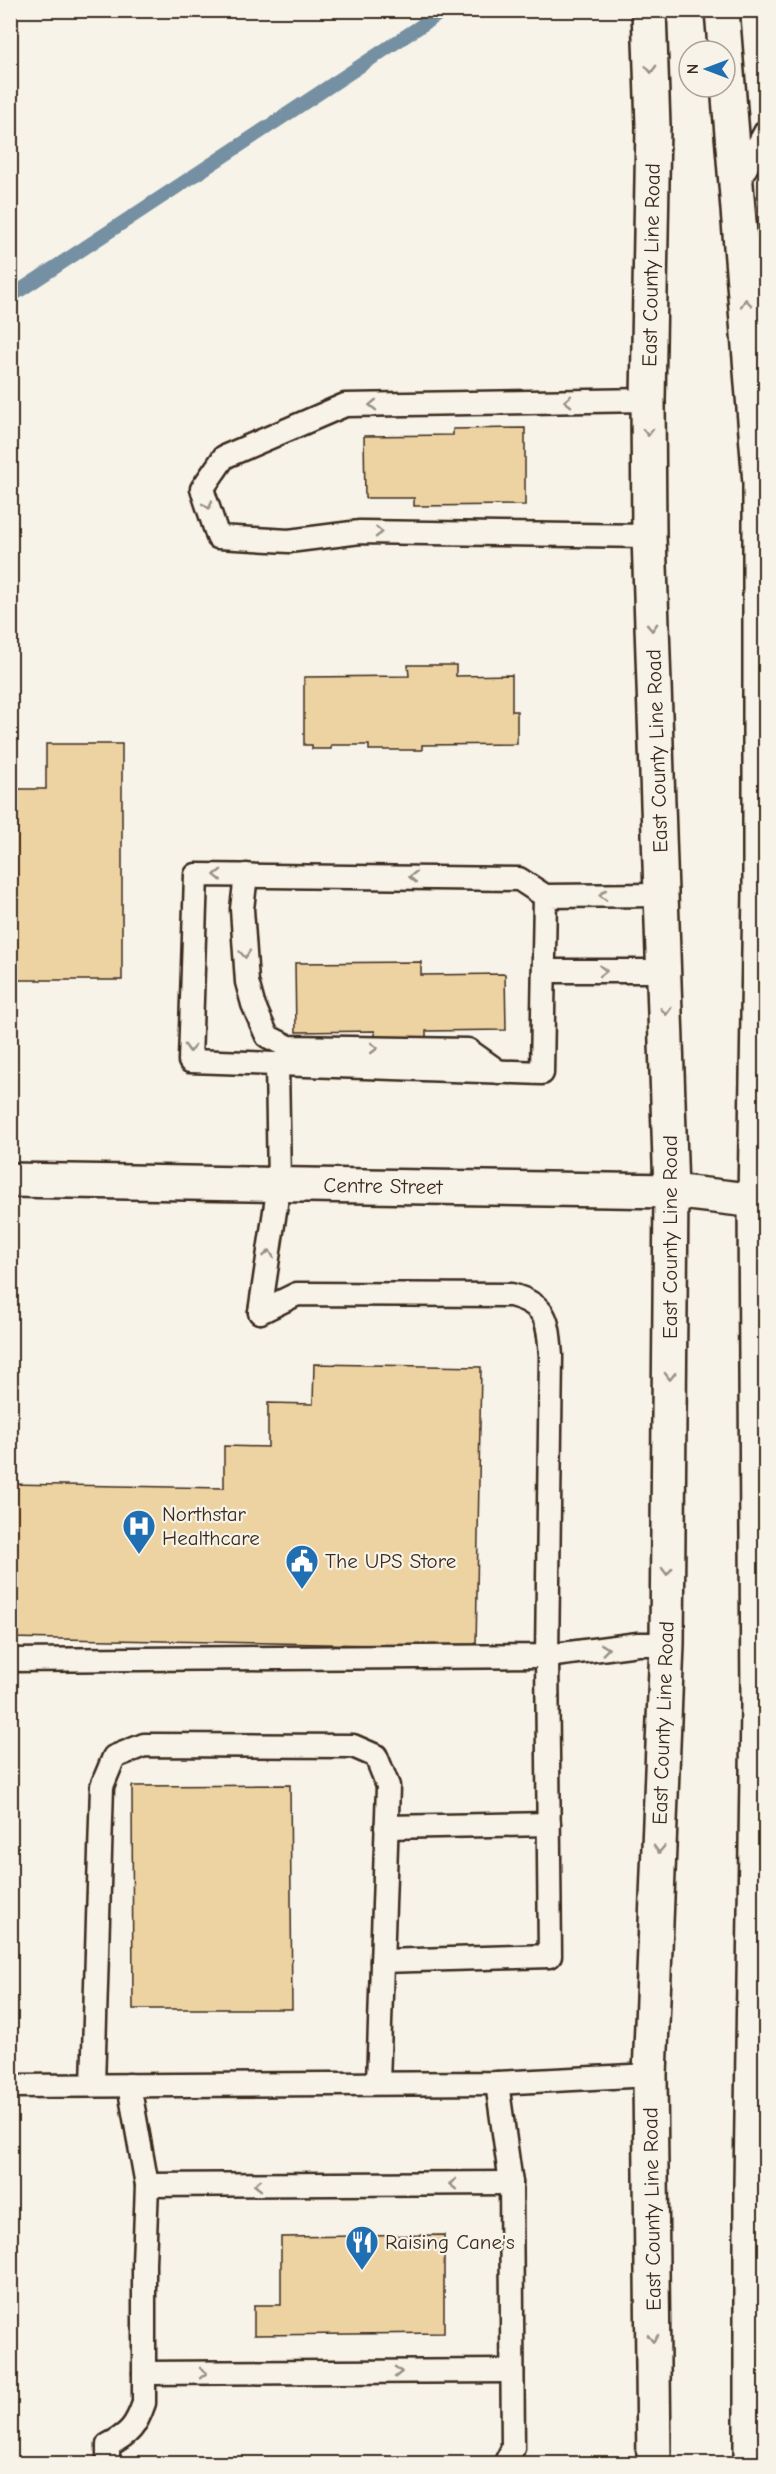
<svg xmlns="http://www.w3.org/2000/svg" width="776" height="2474" viewBox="0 0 776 2474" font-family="'Comic Neue',sans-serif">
	<rect width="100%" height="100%" fill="#f7f3e8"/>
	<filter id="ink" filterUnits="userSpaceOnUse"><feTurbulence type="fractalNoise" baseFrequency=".0167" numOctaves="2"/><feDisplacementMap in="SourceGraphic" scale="12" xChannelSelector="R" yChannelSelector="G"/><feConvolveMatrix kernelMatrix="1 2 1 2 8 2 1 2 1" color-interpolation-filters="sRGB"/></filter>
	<g filter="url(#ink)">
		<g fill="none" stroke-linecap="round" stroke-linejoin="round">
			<!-- stream -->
			<polyline stroke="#7490a2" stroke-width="14" points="10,297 445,10"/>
		</g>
		<!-- building -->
		<g fill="#eed3a2" stroke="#3b2a1e" stroke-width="1.5">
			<polygon points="525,428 525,505 414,506 414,498 365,498 364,436 453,435 453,429"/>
			<polygon points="408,665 456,665 456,676 512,675 512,711 517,711 517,744 422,745 422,750 369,750 369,745 331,745 331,749 312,749 312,745 304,745 304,677 409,676"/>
			<polygon points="46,744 122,744 122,980 10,980 10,789 46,789"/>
			<polygon points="421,962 421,975 505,974 506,1030 426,1031 426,1042 375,1042 375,1031 296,1032 295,963"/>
			<polygon points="314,1364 481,1367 476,1647 10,1638 10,1484 224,1488 224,1446 268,1447 268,1403 313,1404"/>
			<polygon points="290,1785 292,2009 133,2009 132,1786"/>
			<polygon points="444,2235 444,2333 254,2335 254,2305 281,2305 281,2237"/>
		</g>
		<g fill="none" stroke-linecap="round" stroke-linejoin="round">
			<defs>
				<g id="service">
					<polyline points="737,184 766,131"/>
					<polyline points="648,400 345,405 224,457 202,489 218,537 289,541 360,532 649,536"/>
					<polyline points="246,875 242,909 247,982 253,1004 267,1036 289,1047 468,1050 499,1072"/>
					<polyline points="545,896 542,1073 190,1061 196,875 519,879 545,896 661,895"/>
					<polyline points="544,971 664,971"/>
					<path d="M260,1312L297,1294L511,1295C549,1305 548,1323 551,1356L547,1656L550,1956L382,1961"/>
					<polyline points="260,1312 279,1184 277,1064"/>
					<polyline points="10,1660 547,1656 638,1644 667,1644"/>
					<polyline points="386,1827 549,1824"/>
					<polyline points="497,2083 511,2183 513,2448 505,2464"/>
					<polyline points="93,2085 102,1786 114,1757 144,1745 353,1746 376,1756 388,1786 378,2083"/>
					<polyline points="10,2086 497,2083 650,2075"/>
					<polyline points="147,2185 511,2183"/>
					<polyline points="144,2373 512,2371"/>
					<path d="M108,2464V2445C130,2434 136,2426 144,2403V2263L147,2185L129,2085"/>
				</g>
				<polyline id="minor" points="10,1180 671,1191 766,1202"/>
				<g id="secondary">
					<polyline points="649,10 653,126 648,400 649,536 671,1191 667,1644 650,2075 654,2464"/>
					<polyline points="722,10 760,483 760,889 755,1201 758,1706 751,2185 751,2464"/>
				</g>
			</defs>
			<!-- service casing -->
			<use href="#service" stroke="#3b2a1e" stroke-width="27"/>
			<!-- minor casing -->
			<use href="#minor" stroke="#3b2a1e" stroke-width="38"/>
			<!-- secondary casing -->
			<use href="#secondary" stroke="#3b2a1e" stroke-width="38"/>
			<!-- service -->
			<use href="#service" stroke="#f7f3e8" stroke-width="22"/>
			<!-- minor -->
			<use href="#minor" stroke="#f7f3e8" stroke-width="33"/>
			<!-- secondary -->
			<use href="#secondary" stroke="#f7f3e8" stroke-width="33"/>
		</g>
		<!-- one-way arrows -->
		<defs><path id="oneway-chevron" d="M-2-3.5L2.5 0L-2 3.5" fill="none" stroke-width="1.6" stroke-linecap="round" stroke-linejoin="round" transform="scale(1.5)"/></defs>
		<g stroke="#998e83">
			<use href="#oneway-chevron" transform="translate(651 69) rotate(88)"/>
			<use href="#oneway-chevron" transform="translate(746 303) rotate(-95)"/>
			<use href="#oneway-chevron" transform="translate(568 401) rotate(179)"/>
			<use href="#oneway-chevron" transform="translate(373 405) rotate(179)"/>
			<use href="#oneway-chevron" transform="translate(648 432) rotate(89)"/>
			<use href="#oneway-chevron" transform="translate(208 505) rotate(72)"/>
			<use href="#oneway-chevron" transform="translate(379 532) rotate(1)"/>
			<use href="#oneway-chevron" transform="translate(652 627) rotate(88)"/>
			<use href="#oneway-chevron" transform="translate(218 875) rotate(-179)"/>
			<use href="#oneway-chevron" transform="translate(413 877) rotate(-179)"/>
			<use href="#oneway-chevron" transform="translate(603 895) rotate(179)"/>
			<use href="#oneway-chevron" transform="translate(245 954) rotate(85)"/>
			<use href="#oneway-chevron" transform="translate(603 971)"/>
			<use href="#oneway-chevron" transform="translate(666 1011) rotate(88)"/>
			<use href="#oneway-chevron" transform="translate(190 1048) rotate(92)"/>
			<use href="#oneway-chevron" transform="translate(374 1048) rotate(1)"/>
			<use href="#oneway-chevron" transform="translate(269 1254) rotate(-81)"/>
			<use href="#oneway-chevron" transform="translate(670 1376) rotate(91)"/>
			<use href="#oneway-chevron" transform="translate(667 1571) rotate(91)"/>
			<use href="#oneway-chevron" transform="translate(605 1649) rotate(-7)"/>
			<use href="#oneway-chevron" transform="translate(659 1849) rotate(92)"/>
			<use href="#oneway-chevron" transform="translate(453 2184) rotate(180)"/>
			<use href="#oneway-chevron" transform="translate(258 2185) rotate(180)"/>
			<use href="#oneway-chevron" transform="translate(653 2338) rotate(89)"/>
			<use href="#oneway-chevron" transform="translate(398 2372)"/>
			<use href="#oneway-chevron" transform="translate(203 2373)"/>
		</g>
	</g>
	<!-- icons -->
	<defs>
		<symbol id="hospital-pin" viewBox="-11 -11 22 30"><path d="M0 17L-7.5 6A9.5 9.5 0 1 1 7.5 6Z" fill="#1f6fb2" stroke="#f7f3e8"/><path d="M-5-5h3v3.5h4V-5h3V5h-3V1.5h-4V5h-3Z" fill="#fff"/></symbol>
		<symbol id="civic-pin" viewBox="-11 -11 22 30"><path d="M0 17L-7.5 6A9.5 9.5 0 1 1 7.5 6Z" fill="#1f6fb2" stroke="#f7f3e8"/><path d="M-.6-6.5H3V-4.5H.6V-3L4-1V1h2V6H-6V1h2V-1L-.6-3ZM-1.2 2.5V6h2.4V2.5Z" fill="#fff"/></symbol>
		<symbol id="restaurant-pin" viewBox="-11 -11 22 30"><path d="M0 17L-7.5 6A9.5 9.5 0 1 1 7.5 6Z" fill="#1f6fb2" stroke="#f7f3e8"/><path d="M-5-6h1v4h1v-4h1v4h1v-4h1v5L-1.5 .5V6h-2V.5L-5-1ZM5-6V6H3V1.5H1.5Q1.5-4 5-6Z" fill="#fff"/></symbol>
	</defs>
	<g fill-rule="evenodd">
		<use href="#hospital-pin" x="120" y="1507" width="38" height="52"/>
		<use href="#civic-pin" x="283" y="1542" width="38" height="52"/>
		<use href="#restaurant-pin" x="343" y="2223" width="38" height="52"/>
	</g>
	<g text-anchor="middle" stroke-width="4.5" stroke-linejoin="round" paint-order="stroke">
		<!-- street labels -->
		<g font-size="21" fill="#3b2a1e" stroke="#f7f3e8">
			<text transform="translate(651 265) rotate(-89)" y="7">East County Line Road</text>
			<text transform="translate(657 751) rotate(-92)" y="7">East County Line Road</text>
			<text transform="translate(383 1186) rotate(1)" y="7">Centre Street</text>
			<text transform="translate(670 1237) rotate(-90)" y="7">East County Line Road</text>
			<text transform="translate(663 1723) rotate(-88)" y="7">East County Line Road</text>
			<text transform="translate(652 2209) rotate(-91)" y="7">East County Line Road</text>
		</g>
		<!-- poi labels -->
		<g font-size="21" fill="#3b2a1e" stroke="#f7f3e8" text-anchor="start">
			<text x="162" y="1521">Northstar<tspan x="162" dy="24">Healthcare</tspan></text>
			<text x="325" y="1568">The UPS Store</text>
			<text x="385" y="2249">Raising Cane's</text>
		</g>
	</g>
	<!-- margin -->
	<rect width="776" height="2474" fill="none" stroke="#f7f3e8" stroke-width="36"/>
	<rect x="18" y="18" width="740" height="2438" fill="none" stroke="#3b2a1e" stroke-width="2" filter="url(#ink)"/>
	<!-- north arrow -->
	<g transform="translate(707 69) rotate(270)"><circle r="28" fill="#f7f3e8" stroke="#aca397" stroke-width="1.5"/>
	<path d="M0-4.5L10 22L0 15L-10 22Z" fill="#1f6fb2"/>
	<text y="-9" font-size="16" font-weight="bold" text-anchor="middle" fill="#3b2a1e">N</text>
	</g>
</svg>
